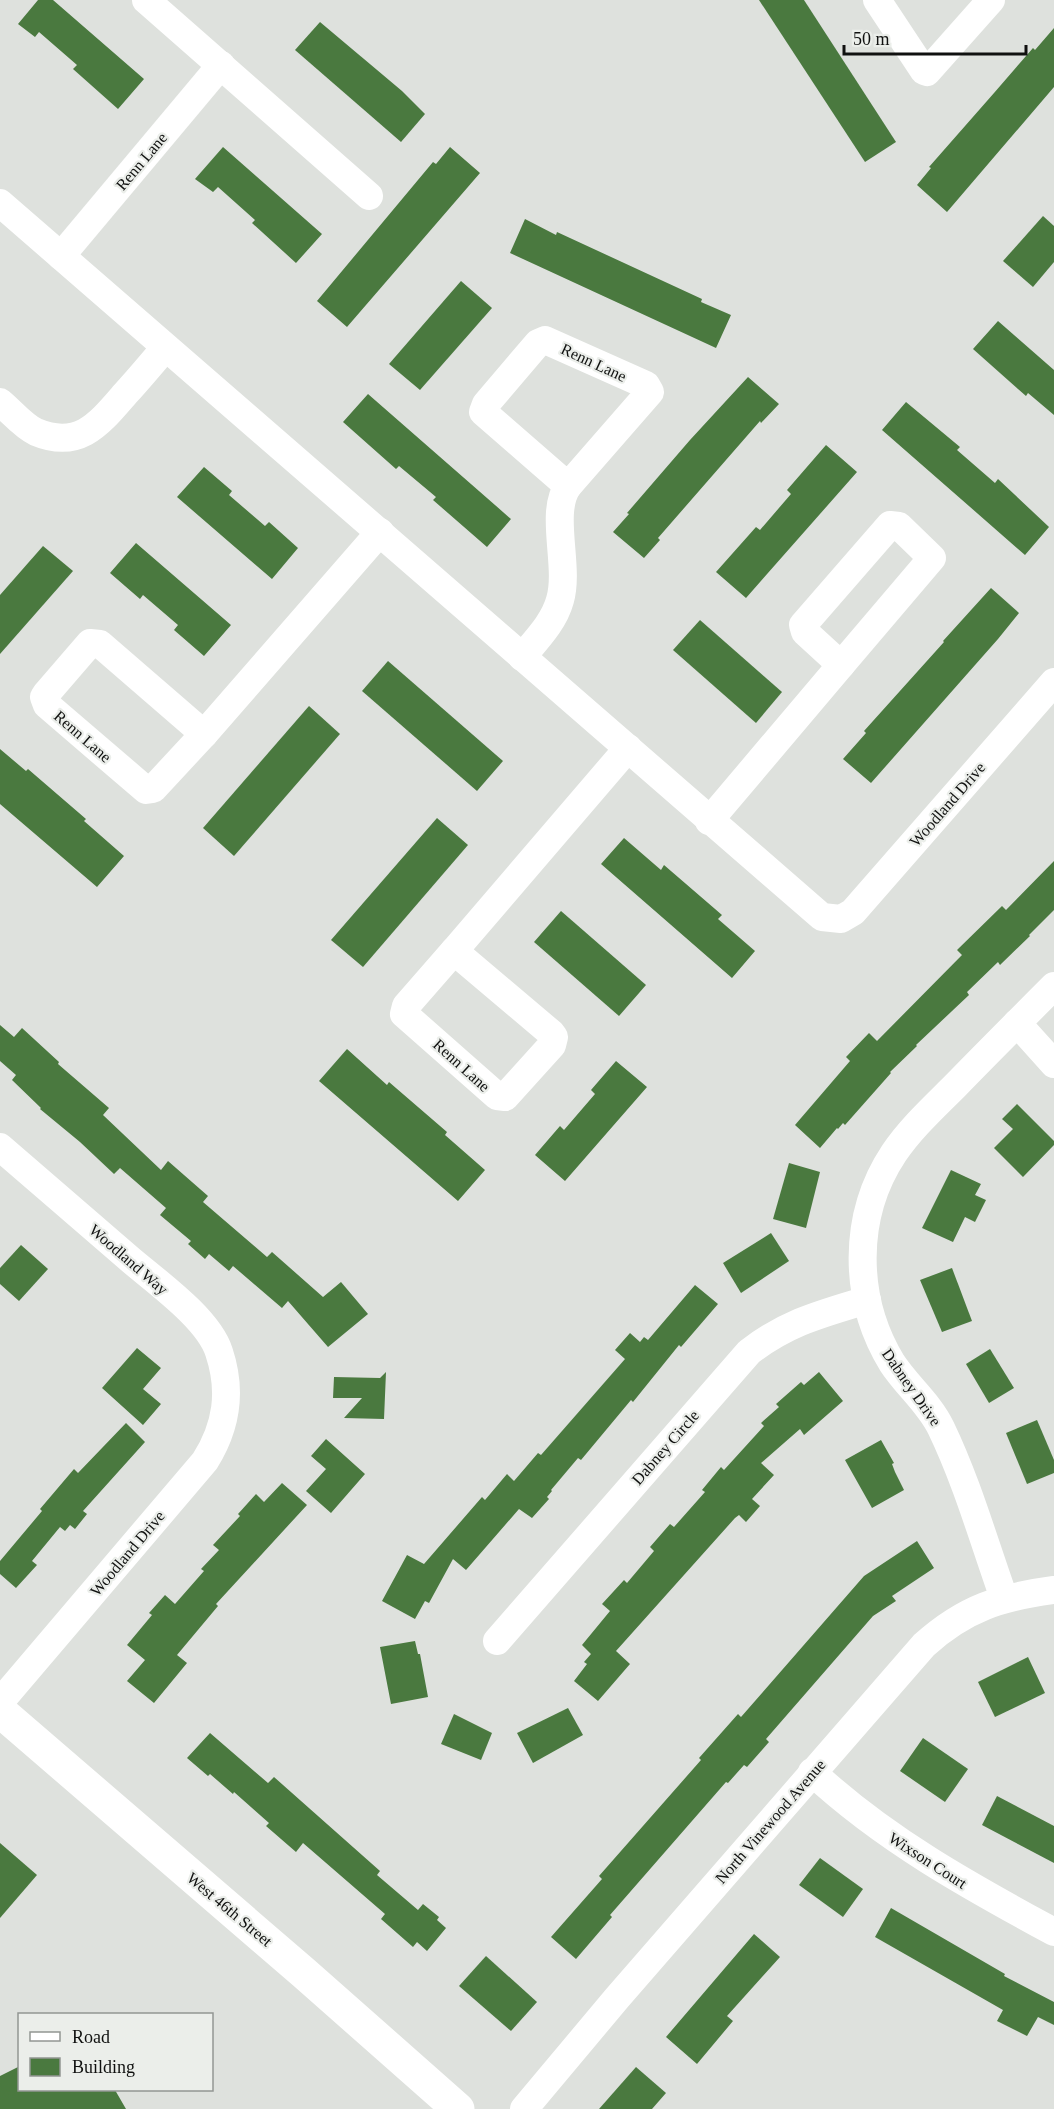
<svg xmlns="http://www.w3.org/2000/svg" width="1054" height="2109" viewBox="0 0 1054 2109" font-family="'Times New Roman',serif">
	<rect width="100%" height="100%" fill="#dee1dd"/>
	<!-- building -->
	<g fill="#4a793f">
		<polygon points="38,0 53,0 144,79 118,109 73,69 77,65 39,32 35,37 18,24"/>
		<polygon points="759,0 804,0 896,142 865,162"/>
		<polygon points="320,22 402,91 425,114 401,142 295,50"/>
		<polygon points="1054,28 1054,87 947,212 917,185 931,168 929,167 994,93 1033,48 1035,50"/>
		<polygon points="223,147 322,234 296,263 252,223 255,220 218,187 213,192 195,179"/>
		<polygon points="450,147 480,173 347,327 317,301 433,162 436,164"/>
		<polygon points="1043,216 1054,226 1054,262 1033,287 1003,261"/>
		<polygon points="525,219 556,235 557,232 702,299 701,302 731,315 716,348 510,253"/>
		<polygon points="461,281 492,308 420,390 389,364"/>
		<polygon points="998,321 1054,370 1054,415 1028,393 1026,396 973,349"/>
		<polygon points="748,377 779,404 761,423 760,421 658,538 660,540 644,558 613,532 629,514 627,513 690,440"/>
		<polygon points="368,394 511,519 487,547 433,500 436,497 399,466 396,469 343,422"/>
		<polygon points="906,402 960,447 957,450 995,483 998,479 1049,527 1025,555 882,430"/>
		<polygon points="826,445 857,472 746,598 716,572 756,527 760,530 791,494 787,490"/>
		<polygon points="204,467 232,491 229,495 265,526 269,522 298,548 272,579 177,497"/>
		<polygon points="136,543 231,625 204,656 174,630 178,625 143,595 140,599 110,573"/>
		<polygon points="43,546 73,571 0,654 0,595"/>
		<polygon points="991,588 1019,613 998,639 871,783 843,759 866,733 864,731 944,642 943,641"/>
		<polygon points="700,620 782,692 756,723 673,650"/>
		<polygon points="388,661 503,761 477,791 362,691"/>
		<polygon points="309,706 340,734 234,856 203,828"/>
		<polygon points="0,749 26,771 28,769 86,819 84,821 124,856 97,887 0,804"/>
		<polygon points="437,818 468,845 363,967 331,940"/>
		<polygon points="624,838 661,870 664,865 722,915 718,919 755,951 732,978 601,864"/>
		<polygon points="1054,861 1054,910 1029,935 1030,936 1000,965 998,962 967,992 969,995 916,1045 917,1046 890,1072 891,1073 845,1125 843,1123 838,1129 837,1128 820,1148 795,1125 850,1061 846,1057 869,1033 877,1041 962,955 957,950 1002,906 1006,910"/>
		<polygon points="561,911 646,985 619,1016 534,942"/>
		<polygon points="0,1025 14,1037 22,1028 59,1062 58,1064 109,1108 103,1115 161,1170 168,1161 208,1196 203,1202 267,1257 272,1252 323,1297 341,1282 368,1314 328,1347 288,1301 282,1308 233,1266 229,1271 209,1254 205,1259 188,1244 191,1241 160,1215 166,1208 120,1168 114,1174 80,1142 40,1109 41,1108 12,1080 16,1075 0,1061"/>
		<polygon points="347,1049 387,1085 389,1082 447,1132 445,1135 485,1170 458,1201 319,1081"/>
		<polygon points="616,1061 647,1087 565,1181 535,1155 560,1126 564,1130 595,1094 591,1090"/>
		<polygon points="1017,1104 1054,1141 1054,1145 1023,1177 994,1148 1013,1129 1002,1119"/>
		<polygon points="789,1163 820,1172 806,1228 773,1219"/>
		<polygon points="951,1170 981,1184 975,1195 986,1200 975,1222 965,1217 953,1242 922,1228"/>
		<polygon points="771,1233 789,1261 741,1293 723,1263"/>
		<polygon points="21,1245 48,1269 19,1301 0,1284 0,1268"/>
		<polygon points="952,1268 972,1321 942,1332 920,1280"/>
		<polygon points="695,1285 718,1304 681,1347 679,1345 633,1402 631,1400 581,1460 578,1458 551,1490 552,1491 547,1497 549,1499 532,1518 519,1509 466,1570 453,1559 429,1603 425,1601 415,1619 382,1601 407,1555 424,1564 482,1497 485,1500 507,1474 514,1481 538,1453 541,1455 625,1359 615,1350 630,1333 640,1342 644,1337 648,1340"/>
		<polygon points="137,1348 161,1368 143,1389 161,1404 143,1425 102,1388"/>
		<polygon points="990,1349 1014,1388 989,1403 966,1364"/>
		<polygon points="386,1372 384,1419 344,1418 362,1398 333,1398 334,1377 380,1378"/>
		<polygon points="819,1372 843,1401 804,1435 800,1429 761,1463 774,1475 752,1499 760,1506 746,1522 739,1515 735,1518 616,1651 630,1664 598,1701 574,1681 587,1664 584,1662 591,1654 582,1645 610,1611 602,1604 624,1580 627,1583 654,1551 650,1547 670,1524 674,1527 705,1492 702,1490 721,1467 724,1470 764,1426 761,1423 779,1407 776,1404 801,1382 804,1385"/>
		<polygon points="1037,1420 1054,1460 1054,1473 1027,1484 1006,1433"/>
		<polygon points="126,1423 145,1442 83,1511 87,1514 75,1529 70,1525 65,1531 60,1527 32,1561 37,1565 16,1588 0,1574 0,1561 42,1511 40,1509 74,1469 78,1473"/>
		<polygon points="326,1439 365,1474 331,1513 306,1491 326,1469 311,1456"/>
		<polygon points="881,1440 894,1463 892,1464 895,1472 904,1490 872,1508 845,1460"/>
		<polygon points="282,1483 307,1505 216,1604 218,1606 177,1655 187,1663 154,1703 127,1681 145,1660 127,1645 152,1615 149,1613 165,1595 175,1604 204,1571 201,1569 219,1550 213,1545 240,1516 238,1514 256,1494 264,1502"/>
		<polygon points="917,1541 934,1568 892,1596 896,1601 873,1616 766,1739 769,1742 747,1767 744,1765 728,1783 726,1782 610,1915 612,1917 576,1959 551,1937 602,1879 599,1876 701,1760 699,1758 738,1714 741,1717 864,1576"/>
		<polygon points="415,1641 418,1654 420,1654 428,1697 391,1704 380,1647"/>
		<polygon points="1028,1657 1045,1693 995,1717 978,1682"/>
		<polygon points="568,1708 583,1735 533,1763 517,1733"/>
		<polygon points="454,1714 492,1733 481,1760 441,1744"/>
		<polygon points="210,1733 268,1783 274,1777 380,1871 377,1875 418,1910 423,1904 439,1917 437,1920 446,1928 427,1951 417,1942 413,1947 381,1919 385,1914 303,1843 296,1852 266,1826 269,1823 234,1792 233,1794 210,1774 208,1776 187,1758"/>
		<polygon points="923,1738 968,1769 945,1802 900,1771"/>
		<polygon points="997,1796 1054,1826 1054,1863 982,1825"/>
		<polygon points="0,1843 37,1875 0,1918"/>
		<polygon points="820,1858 863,1889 843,1917 799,1885"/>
		<polygon points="891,1908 1005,1974 1004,1976 1054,2002 1054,2025 1038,2017 1027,2036 997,2021 1003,2010 875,1937"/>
		<polygon points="754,1934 780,1957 727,2016 733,2021 697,2064 666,2037"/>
		<polygon points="486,1956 537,2002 511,2031 459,1986"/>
		<polygon points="20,2066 20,2090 115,2090 126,2109 0,2109 0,2076"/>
		<polygon points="636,2067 666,2093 652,2109 599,2109"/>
	</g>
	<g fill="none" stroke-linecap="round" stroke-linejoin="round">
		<!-- minor -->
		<g stroke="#fff" stroke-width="28">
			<polyline points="146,0 369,196"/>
			<polyline points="877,0 924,71 927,72 991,0"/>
			<polyline points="0,203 822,917 841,919 853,912 1054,682"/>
			<polyline points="61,256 221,65"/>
			<polygon points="545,340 646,385 650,392 568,486 483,412 486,404 538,343"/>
			<path d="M0,402C11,411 23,426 36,432C79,450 99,424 125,394C139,379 152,363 165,348"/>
			<polygon points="890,525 899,526 932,558 841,665 805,632 803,625"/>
			<polygon points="90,643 100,644 204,734 153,789 146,790 47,705 44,697 46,694"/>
			<path d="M522,657C537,639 554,622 560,600C570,566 549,513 568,486"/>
			<polyline points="204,734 380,532"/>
			<polyline points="709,821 841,665"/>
			<polygon points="454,951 551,1033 554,1037 552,1045 505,1097 497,1096 404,1014 406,1006"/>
			<polyline points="454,951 628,748"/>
			<polyline points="1017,1023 1054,1064"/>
			<path d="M0,1147C42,1183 83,1219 125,1255C152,1279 208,1317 219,1352C232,1391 227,1426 205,1461L0,1702"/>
			<path d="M1004,1598C984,1542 967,1482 941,1428C929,1403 907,1386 892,1363C853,1299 852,1216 894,1153C911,1128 934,1107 955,1086C988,1052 1021,1019 1054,986"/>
			<path d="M497,1641L749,1352C788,1322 821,1314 867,1300"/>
			<path d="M812,1772C884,1839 969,1886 1054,1932"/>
			<path d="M524,2109L617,1998L924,1645C965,1608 1001,1597 1054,1590"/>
		</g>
		<!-- tertiary -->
		<polyline stroke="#fff" stroke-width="33" points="0,1711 304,1973 458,2109"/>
	</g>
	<g text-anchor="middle" stroke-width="4.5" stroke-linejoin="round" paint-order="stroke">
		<!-- street labels -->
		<g font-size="16" fill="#101110" stroke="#ebeeea">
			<text transform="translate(141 161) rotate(-50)" y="6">Renn Lane</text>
			<text transform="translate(594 362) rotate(25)" y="6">Renn Lane</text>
			<text transform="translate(83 736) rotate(41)" y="6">Renn Lane</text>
			<text transform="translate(947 804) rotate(-49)" y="6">Woodland Drive</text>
			<text transform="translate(462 1065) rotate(42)" y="6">Renn Lane</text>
			<text transform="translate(129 1259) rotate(41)" y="6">Woodland Way</text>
			<text transform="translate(912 1387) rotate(55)" y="6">Dabney Drive</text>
			<text transform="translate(665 1447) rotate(-49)" y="6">Dabney Circle</text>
			<text transform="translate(127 1553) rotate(-50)" y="6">Woodland Drive</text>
			<text transform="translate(770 1821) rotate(-49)" y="6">North Vinewood Avenue</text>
			<text transform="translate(928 1860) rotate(33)" y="6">Wixson Court</text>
			<text transform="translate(230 1909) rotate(40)" y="6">West 46th Street</text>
		</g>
	</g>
	<!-- legend -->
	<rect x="18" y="2013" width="195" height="78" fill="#ebeeea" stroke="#939693" stroke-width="1.5"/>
	<rect x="30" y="2032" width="30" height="9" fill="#ffffff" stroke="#939693" stroke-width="1.5"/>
	<text x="72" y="2043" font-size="18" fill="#101110">Road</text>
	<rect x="30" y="2058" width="30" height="18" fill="#4a793f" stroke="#939693" stroke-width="1.5"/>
	<text x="72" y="2073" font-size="18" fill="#101110">Building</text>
	<!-- scale -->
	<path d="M844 45v9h182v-9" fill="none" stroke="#101110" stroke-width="3"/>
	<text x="853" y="45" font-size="18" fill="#101110" stroke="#ebeeea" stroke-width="4.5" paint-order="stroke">50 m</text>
</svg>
